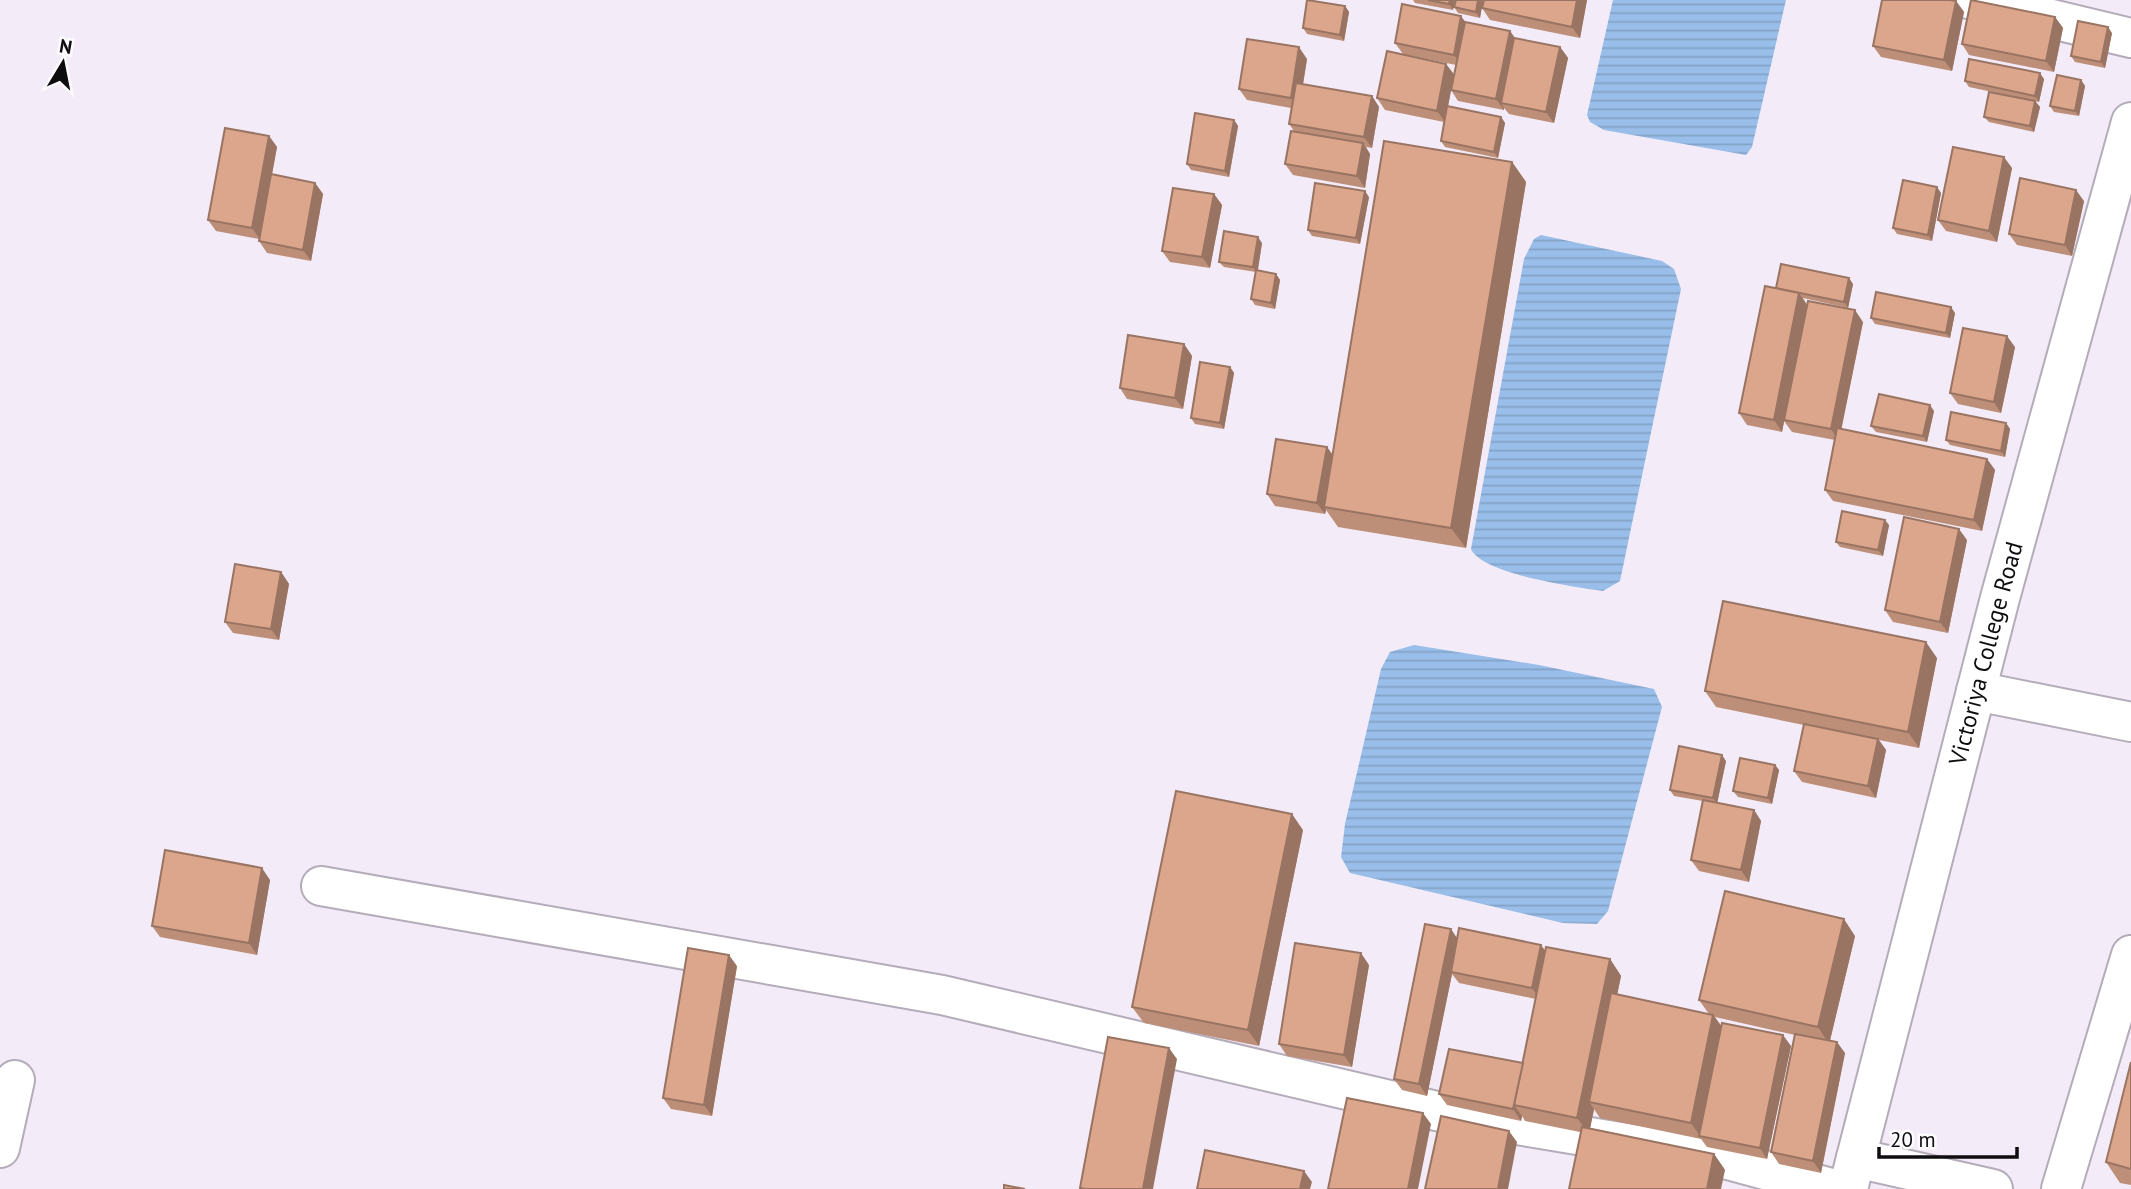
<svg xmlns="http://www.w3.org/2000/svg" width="2131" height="1189" viewBox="0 0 2131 1189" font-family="'PT Sans',sans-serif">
	<defs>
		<pattern id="water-rules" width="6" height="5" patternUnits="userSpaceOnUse" patternTransform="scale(1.75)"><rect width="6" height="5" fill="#99bee9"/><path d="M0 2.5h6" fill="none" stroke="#83a2c7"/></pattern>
	</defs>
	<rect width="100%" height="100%" fill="#f3ebf8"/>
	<!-- water -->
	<g fill="url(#water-rules)">
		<polygon points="1613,0 1786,0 1752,147 1746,155 1604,130 1590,122 1587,115"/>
		<path d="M1541,235L1662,261L1674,269L1681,289L1620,581L1603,591C1575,587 1482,574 1471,549L1524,259L1534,239Z"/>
		<polygon points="1414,645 1539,665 1654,689 1662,707 1608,911 1597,924 1563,923 1350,873 1341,857 1345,824 1381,669 1390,652"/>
	</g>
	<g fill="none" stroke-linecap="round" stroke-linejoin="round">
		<defs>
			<g id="minor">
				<polyline points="1972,0 2131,38"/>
				<polyline points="1976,691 2131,722"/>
				<polyline points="321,886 942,995 1445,1113 1728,1160 1835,1189"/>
				<polyline points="0,1148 15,1080"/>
				<polyline points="1856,1158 1993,1189"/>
				<path id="s1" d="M1848,1189L2000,598L2131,122"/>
				<polyline points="2061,1189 2131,955"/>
			</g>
		</defs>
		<!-- minor casing -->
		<use href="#minor" stroke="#b4acb8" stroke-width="42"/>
		<!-- minor -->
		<use href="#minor" stroke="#fff" stroke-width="38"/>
	</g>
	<!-- wall -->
	<g fill="#bd8f78">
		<polygon points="1413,0 1455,0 1453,10 1415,3"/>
		<polygon points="1483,0 1480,18 1458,13 1454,7"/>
		<polygon points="1484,0 1587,0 1580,38 1490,20 1482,8"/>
		<polygon points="1956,1 1964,12 1952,71 1881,57 1873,46"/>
		<polygon points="1345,6 1349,12 1344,41 1307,34 1303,28"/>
		<polygon points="2055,17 2063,28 2054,72 1969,55 1962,44"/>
		<polygon points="1466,22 1510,31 1515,38 1560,47 1568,58 1554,123 1509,114 1504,108 1504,110 1458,101 1451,90 1448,106 1501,117 1505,123 1498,158 1445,147 1441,141 1444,122 1385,110 1377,98 1446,64 1454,74 1456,65 1403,54 1395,43"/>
		<polygon points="2112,33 2105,68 2075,62 2071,56"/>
		<polygon points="1307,59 1303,84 1372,96 1379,107 1372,148 1366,147 1370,154 1365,188 1293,175 1285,164 1294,131 1289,124 1291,108 1247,100 1239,89"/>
		<polygon points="2044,79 2039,102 1969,87 1965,81"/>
		<polygon points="2081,80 2085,86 2079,116 2054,112 2050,106"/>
		<polygon points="2035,101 2040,107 2034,132 1989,122 1984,117"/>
		<polygon points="1234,120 1238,126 1229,177 1191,170 1187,164"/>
		<polygon points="269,136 277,147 272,174 315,183 323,194 311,261 267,253 259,241 259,239 216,231 208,220"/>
		<polygon points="1512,162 1526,182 1466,548 1338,527 1326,510 1325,514 1275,506 1267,494 1327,447 1332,455"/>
		<polygon points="2012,168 1997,242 1946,231 1938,220"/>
		<polygon points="1941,193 1932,241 1897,234 1893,228"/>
		<polygon points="1214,194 1222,205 1210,268 1170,262 1162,251"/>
		<polygon points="1369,197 1360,244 1312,236 1308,230"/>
		<polygon points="2084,201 2072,256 2017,245 2009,234"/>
		<polygon points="1262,243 1258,271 1276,274 1280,280 1275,309 1255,305 1251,299 1256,272 1224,267 1219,262"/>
		<polygon points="1853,284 1848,308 1803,298 1807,305 1863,322 1841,429 1987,459 1995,470 1982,531 1833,501 1825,490 1835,440 1792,432 1784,421 1782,432 1747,425 1739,413 1776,288"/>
		<polygon points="1955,313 1950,338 1875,324 1871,318"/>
		<polygon points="1184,344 1192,356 1183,409 1127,399 1120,388"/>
		<polygon points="2015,347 2001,413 1958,404 1950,393"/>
		<polygon points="1230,367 1234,373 1224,429 1195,424 1191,418"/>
		<polygon points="1934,411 1927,442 1876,432 1871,426"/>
		<polygon points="2006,423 2010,429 2005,457 1950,445 1946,440"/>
		<polygon points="1889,525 1883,556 1840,547 1836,542"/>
		<polygon points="1967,540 1948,633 1893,622 1885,610"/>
		<polygon points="281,572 289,584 279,640 233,633 225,622"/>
		<polygon points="1937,658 1919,748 1879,740 1886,750 1876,798 1802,782 1794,771 1804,725 1716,707 1705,691"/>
		<polygon points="1726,761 1717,803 1754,810 1761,821 1749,882 1699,871 1691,860 1703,801 1674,796 1670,790"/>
		<polygon points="1775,765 1779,770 1772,804 1738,797 1733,791"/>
		<polygon points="1303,830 1259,1046 1144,1023 1132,1007"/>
		<polygon points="270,880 257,955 160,937 152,926"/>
		<polygon points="1855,936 1830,1041 1845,1053 1821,1173 1779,1164 1771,1152 1795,1035 1715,1017 1722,1027 1791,1046 1767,1159 1707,1147 1701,1139 1600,1118 1594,1109 1590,1128 1714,1154 1725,1170 1580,1132 1525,1121 1522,1116 1521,1121 1447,1105 1439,1094 1523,1063 1536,999 1459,983 1452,974 1427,1096 1402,1090 1394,1079 1457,938 1610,959 1621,976 1617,995 1709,1014 1699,1000"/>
		<polygon points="1369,965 1352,1067 1287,1056 1279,1044"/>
		<polygon points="737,966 712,1116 671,1109 663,1098"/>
		<polygon points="2131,1062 2131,1185 2120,1183 2106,1162"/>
	</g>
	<!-- shaded-wall -->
	<g fill="#9a7462">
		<polygon points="1450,0 1455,0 1453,10 1449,4"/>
		<polygon points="1478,0 1483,0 1480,18 1476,12"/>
		<polygon points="1577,0 1587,0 1580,38 1572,27"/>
		<polygon points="1956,1 1964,12 1952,71 1944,60"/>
		<polygon points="1345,6 1349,12 1344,41 1340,35"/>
		<polygon points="1461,16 1469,27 1462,66 1454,55"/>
		<polygon points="2055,17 2063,28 2054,72 2046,61"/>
		<polygon points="2108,27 2112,33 2105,68 2101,62"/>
		<polygon points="1510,31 1518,43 1501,103 1504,108 1504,110 1496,99"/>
		<polygon points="1299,47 1307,59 1299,109 1291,98"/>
		<polygon points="1560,47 1568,58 1554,123 1546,112"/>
		<polygon points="1446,64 1454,75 1445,122 1437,111"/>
		<polygon points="2040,73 2044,79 2039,102 2035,96"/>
		<polygon points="2081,80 2085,86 2079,116 2075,111"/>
		<polygon points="1372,96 1379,107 1372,148 1364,137"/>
		<polygon points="2035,101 2040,107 2034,132 2030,126"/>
		<polygon points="1501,117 1505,123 1498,158 1494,152"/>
		<polygon points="1234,120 1238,126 1229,177 1225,171"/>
		<polygon points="269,136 277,147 260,239 252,228"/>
		<polygon points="1363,143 1370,154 1365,188 1357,176"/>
		<polygon points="2004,157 2012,168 1997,242 1989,231"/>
		<polygon points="1512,162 1526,182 1466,548 1451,528"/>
		<polygon points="315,183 323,194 311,261 303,250"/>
		<polygon points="1937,187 1941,193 1932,241 1928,235"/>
		<polygon points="2076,190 2084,201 2072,256 2065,245"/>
		<polygon points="1365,191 1369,197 1360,244 1356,238"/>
		<polygon points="1214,194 1222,205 1210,268 1202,257"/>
		<polygon points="1258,237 1262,243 1257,273 1253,267"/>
		<polygon points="1276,274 1280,280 1275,309 1271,303"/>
		<polygon points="1849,278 1853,284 1848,308 1844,302"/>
		<polygon points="1799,293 1807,305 1782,432 1774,420"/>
		<polygon points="1951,307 1955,313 1950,338 1946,333"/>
		<polygon points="1855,310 1863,322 1839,441 1831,429"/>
		<polygon points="2007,336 2015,347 2001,413 1994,402"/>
		<polygon points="1184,344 1192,356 1183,409 1175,398"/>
		<polygon points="1230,367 1234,373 1224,429 1220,423"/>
		<polygon points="1930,405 1934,411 1927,442 1923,436"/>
		<polygon points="2006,423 2010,429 2005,457 2001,451"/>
		<polygon points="1327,447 1335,458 1324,507 1326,510 1325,514 1317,503"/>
		<polygon points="1987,459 1995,470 1982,531 1974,520"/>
		<polygon points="1885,520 1889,525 1883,556 1878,550"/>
		<polygon points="1959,529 1967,540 1948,633 1940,622"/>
		<polygon points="281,572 289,584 279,640 271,629"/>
		<polygon points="1926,642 1937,658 1919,748 1908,732"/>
		<polygon points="1878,739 1886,750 1876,798 1868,786"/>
		<polygon points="1722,755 1726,761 1717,804 1713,798"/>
		<polygon points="1775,765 1779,770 1772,804 1768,798"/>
		<polygon points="1754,810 1761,821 1749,882 1741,870"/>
		<polygon points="1292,814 1303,830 1259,1046 1248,1030"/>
		<polygon points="262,868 270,880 257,955 249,943"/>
		<polygon points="1844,919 1855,936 1829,1044 1818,1027"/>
		<polygon points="1451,929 1459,941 1451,972 1452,974 1427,1096 1419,1084"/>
		<polygon points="1541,945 1549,956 1540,1000 1532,988"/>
		<polygon points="1361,953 1369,965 1352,1067 1344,1055"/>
		<polygon points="729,955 737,966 712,1116 704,1105"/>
		<polygon points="1610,959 1621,976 1595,1103 1589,1102 1594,1109 1589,1134 1577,1118"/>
		<polygon points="1713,1015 1725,1031 1700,1136 1691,1123"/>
		<polygon points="1783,1035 1791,1046 1767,1159 1760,1148"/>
		<polygon points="1837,1042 1845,1053 1821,1173 1813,1161"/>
		<polygon points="1169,1048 1177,1059 1153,1189 1143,1189"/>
		<polygon points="1514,1105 1522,1116 1521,1121 1513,1109"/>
		<polygon points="1423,1113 1431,1124 1418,1189 1408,1189"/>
		<polygon points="1509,1131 1517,1142 1508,1189 1498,1189"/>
		<polygon points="1714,1154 1725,1170 1721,1189 1707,1189"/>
		<polygon points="1304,1171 1312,1182 1310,1189 1300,1189"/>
	</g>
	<!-- building -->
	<g fill="#dca68c" stroke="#9a7462" stroke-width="2">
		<polygon points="1307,0 1345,6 1340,35 1303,28"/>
		<polygon points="1428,0 1450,0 1449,4"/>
		<polygon points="1456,0 1478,0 1476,12 1454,7"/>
		<polygon points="1484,0 1577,0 1572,27 1482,8"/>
		<polygon points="1882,0 1950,0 1956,1 1944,60 1873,46"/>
		<polygon points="1971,0 2055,17 2046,61 1962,44"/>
		<polygon points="1402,4 1461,16 1454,55 1395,43"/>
		<polygon points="2078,21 2108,27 2101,62 2071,56"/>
		<polygon points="1465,22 1510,31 1496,99 1451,90"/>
		<polygon points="1514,38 1560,47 1546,112 1501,103"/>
		<polygon points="1247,39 1299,47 1291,98 1239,89"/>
		<polygon points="1387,51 1446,64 1437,111 1377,98"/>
		<polygon points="1969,59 2040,73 2035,96 1965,81"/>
		<polygon points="2057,75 2081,80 2075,111 2050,106"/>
		<polygon points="1296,83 1372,96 1364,137 1289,124"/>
		<polygon points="1989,92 2035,101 2030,126 1984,117"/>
		<polygon points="1447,106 1501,117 1494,152 1441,141"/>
		<polygon points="1195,113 1234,120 1225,171 1187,164"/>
		<polygon points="225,128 269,136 252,228 208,220"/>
		<polygon points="1291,131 1363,143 1357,176 1285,164"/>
		<polygon points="1384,141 1512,162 1451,528 1324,507"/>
		<polygon points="1953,147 2004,157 1989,231 1938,220"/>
		<polygon points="271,174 315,183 303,250 259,241"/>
		<polygon points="2020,178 2076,190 2065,245 2009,234"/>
		<polygon points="1903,180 1937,187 1928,235 1893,228"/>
		<polygon points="1315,183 1365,191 1356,238 1308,230"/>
		<polygon points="1173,188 1214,194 1202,257 1162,251"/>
		<polygon points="1224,231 1258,237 1253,267 1219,262"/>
		<polygon points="1781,264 1849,278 1844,302 1776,288"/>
		<polygon points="1256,270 1276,274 1271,303 1251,299"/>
		<polygon points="1765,286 1799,293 1774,420 1739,413"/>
		<polygon points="1876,292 1951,307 1946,333 1871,318"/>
		<polygon points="1808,301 1855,310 1831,429 1784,420"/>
		<polygon points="1963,328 2007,336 1994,402 1950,393"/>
		<polygon points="1128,335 1184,344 1175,398 1120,388"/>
		<polygon points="1200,362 1230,367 1220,423 1191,418"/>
		<polygon points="1879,394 1930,405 1923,436 1871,426"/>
		<polygon points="1951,412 2006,423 2001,451 1946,440"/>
		<polygon points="1837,428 1987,459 1974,520 1825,490"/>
		<polygon points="1276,439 1327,447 1317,503 1267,494"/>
		<polygon points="1842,511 1885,520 1878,550 1836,542"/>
		<polygon points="1904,517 1959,529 1940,622 1885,610"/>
		<polygon points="235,564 281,572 271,629 225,622"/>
		<polygon points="1723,601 1926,642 1908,732 1705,691"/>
		<polygon points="1804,724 1878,739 1868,786 1794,771"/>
		<polygon points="1679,746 1722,755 1713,798 1670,790"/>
		<polygon points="1740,758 1775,765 1768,798 1733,791"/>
		<polygon points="1176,791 1292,814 1248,1030 1132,1007"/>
		<polygon points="1703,800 1754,810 1741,870 1691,860"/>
		<polygon points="165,850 262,868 249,943 152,926"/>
		<polygon points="1725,891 1844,919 1818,1027 1699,1000"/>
		<polygon points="1425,924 1451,929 1419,1084 1394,1079"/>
		<polygon points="1459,928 1541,945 1532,988 1451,972"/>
		<polygon points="1295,943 1361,953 1344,1055 1279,1044"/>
		<polygon points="1546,947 1610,959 1577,1118 1514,1105"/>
		<polygon points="688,948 729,955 704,1105 663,1098"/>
		<polygon points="1611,993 1713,1015 1691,1123 1589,1102"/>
		<polygon points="1722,1023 1783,1035 1760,1148 1699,1136"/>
		<polygon points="1795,1034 1837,1042 1813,1161 1771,1152"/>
		<polygon points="1108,1037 1169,1048 1143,1189 1086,1189 1080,1188"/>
		<polygon points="1449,1049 1523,1063 1513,1109 1439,1094"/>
		<polygon points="2131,1062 2131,1169 2106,1162"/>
		<polygon points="1347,1098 1423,1113 1408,1189 1328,1189"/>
		<polygon points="1441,1116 1509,1131 1498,1189 1425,1189"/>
		<polygon points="1582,1127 1714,1154 1707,1189 1569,1189"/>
		<polygon points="1205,1150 1304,1171 1300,1189 1197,1189"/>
		<polygon points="1004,1185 1025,1189 1004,1189"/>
	</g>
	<g text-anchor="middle" stroke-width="6" stroke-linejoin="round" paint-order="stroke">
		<!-- street labels -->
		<g font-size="24" fill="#0f0c10" stroke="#fdfbfe">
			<text dy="8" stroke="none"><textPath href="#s1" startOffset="553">Victoriya College Road</textPath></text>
		</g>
	</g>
	<!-- north arrow -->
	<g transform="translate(63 63) rotate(10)" stroke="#fdfbfe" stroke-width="5" paint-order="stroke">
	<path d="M0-5L12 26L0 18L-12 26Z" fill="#0f0c10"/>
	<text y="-10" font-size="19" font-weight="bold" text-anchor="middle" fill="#0f0c10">N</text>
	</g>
	<!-- scale -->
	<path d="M1879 1147v10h138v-10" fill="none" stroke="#0f0c10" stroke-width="3.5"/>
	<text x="1890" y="1147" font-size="21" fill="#0f0c10" stroke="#fdfbfe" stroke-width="5" paint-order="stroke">20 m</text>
</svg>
